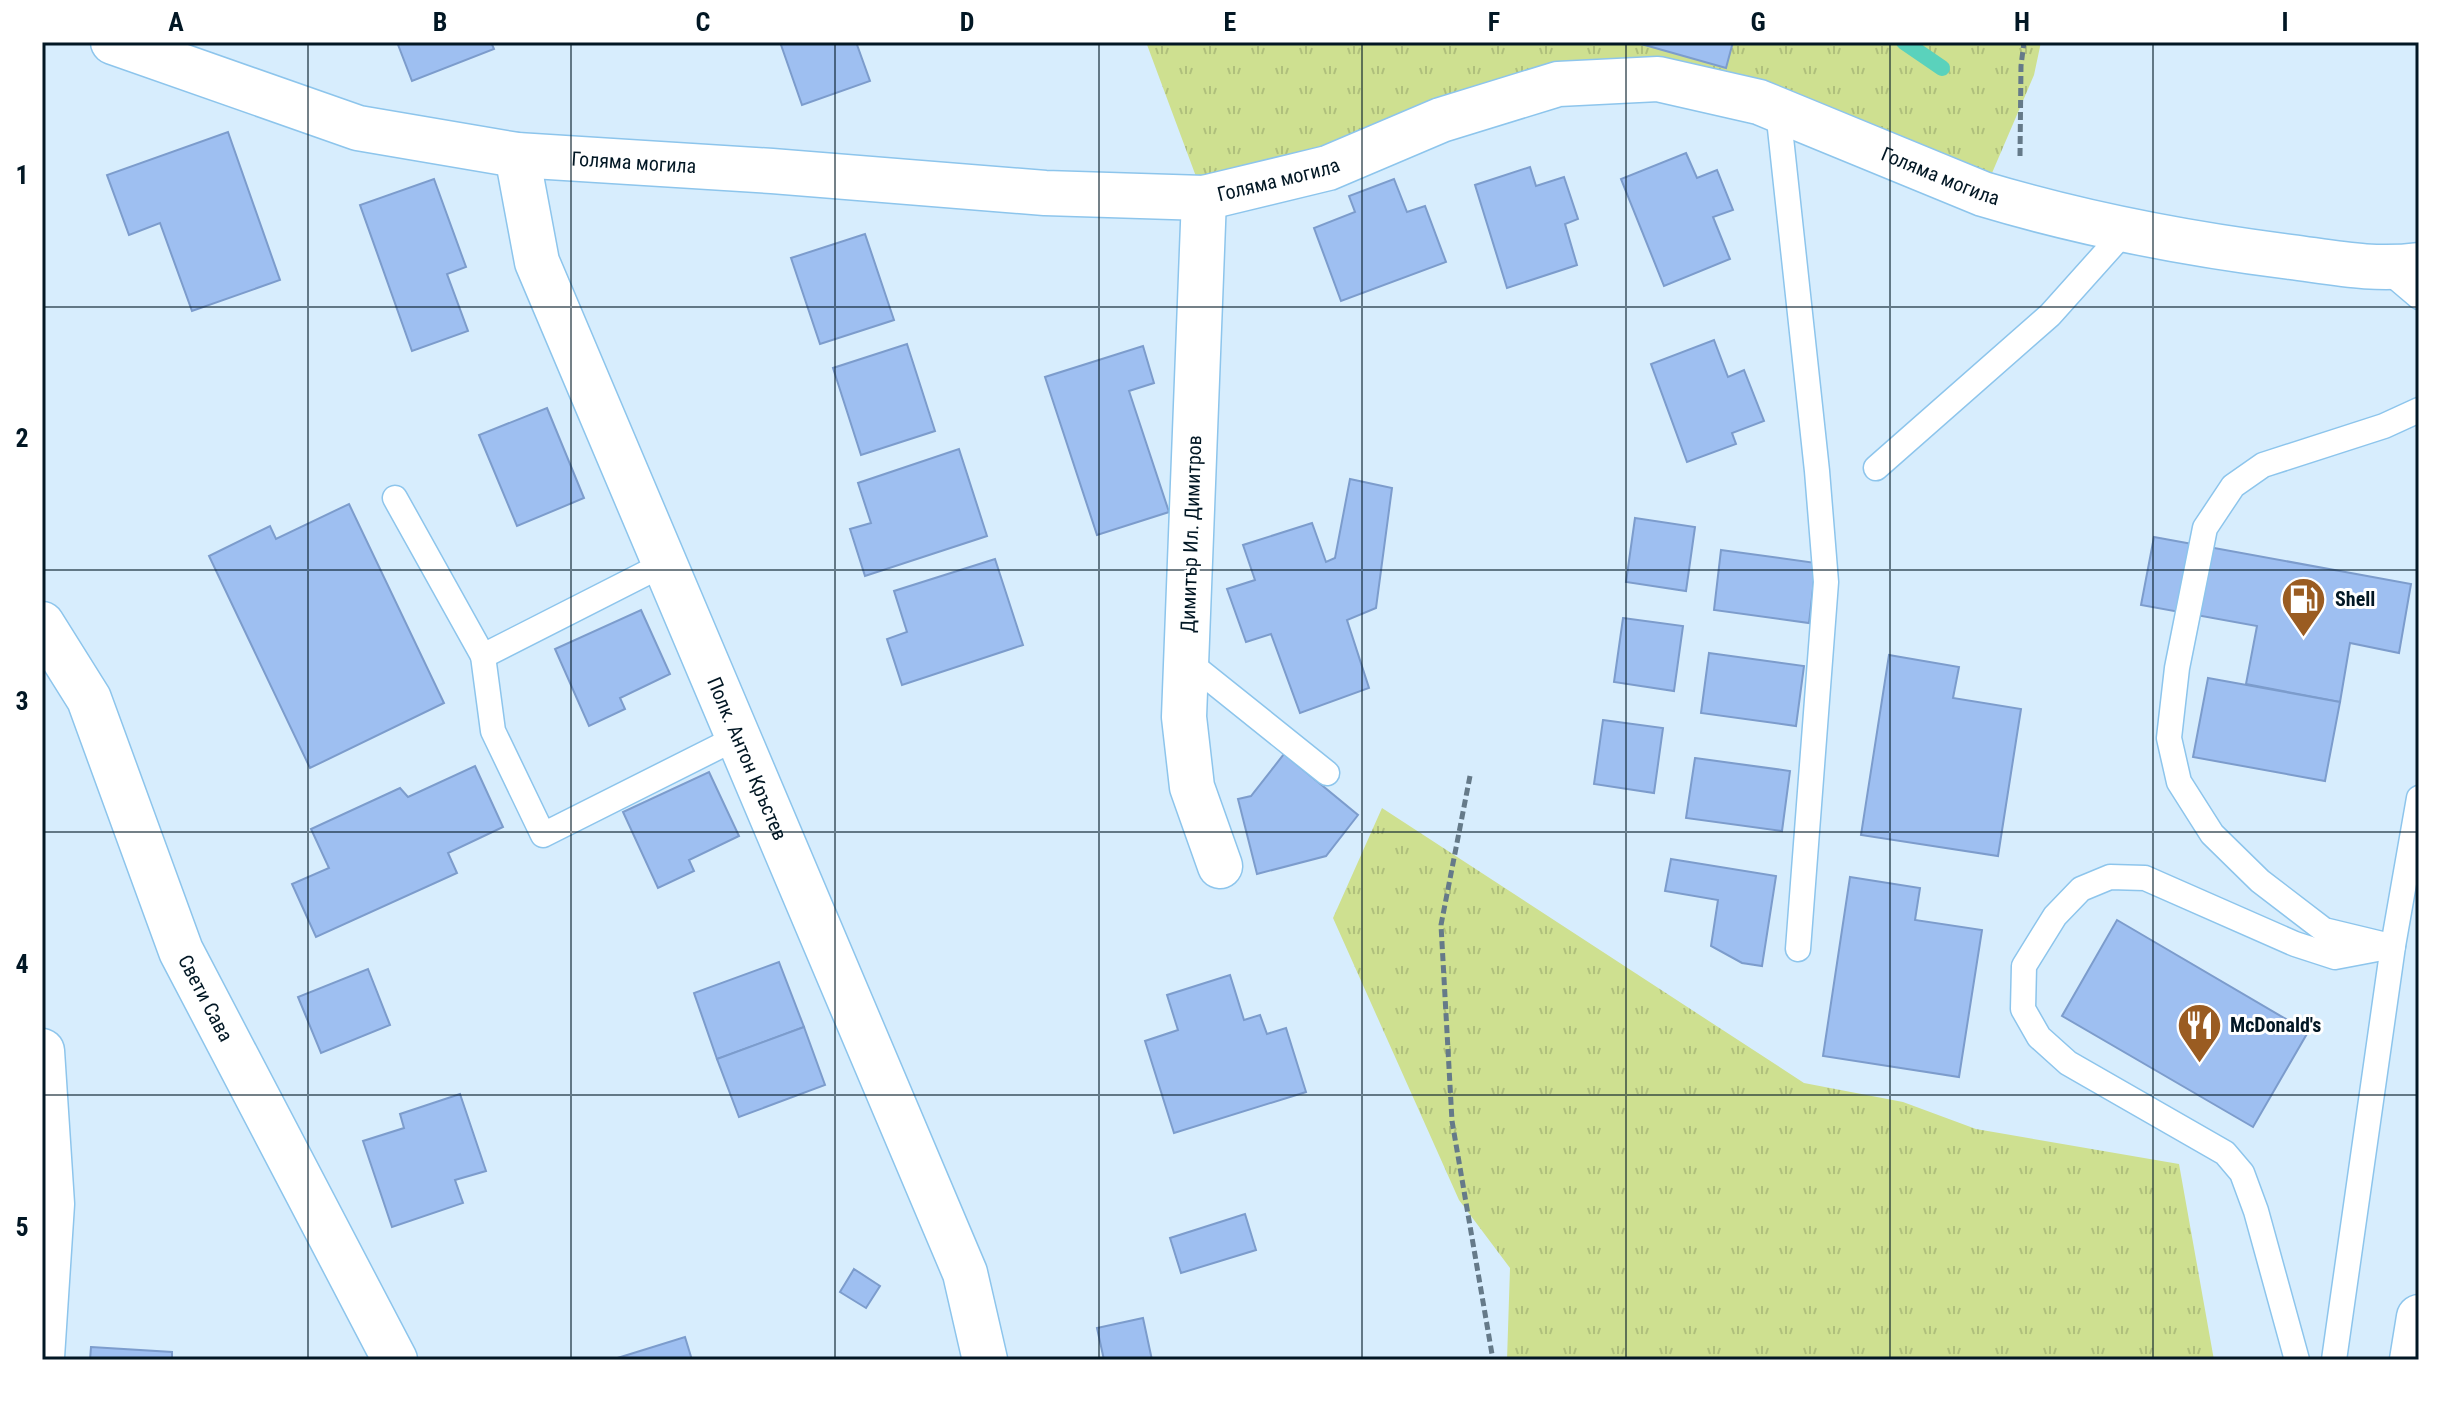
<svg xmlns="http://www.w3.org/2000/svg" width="2461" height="1402" viewBox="0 0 2461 1402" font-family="'Roboto Condensed',sans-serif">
	<defs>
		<pattern id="grass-tufts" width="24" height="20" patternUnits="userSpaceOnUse" patternTransform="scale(2)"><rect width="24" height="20" fill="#cee090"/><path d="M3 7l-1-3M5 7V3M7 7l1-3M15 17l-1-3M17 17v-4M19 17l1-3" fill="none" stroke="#afbf7c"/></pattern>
	</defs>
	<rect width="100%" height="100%" fill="#d7edfd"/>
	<!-- grass -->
	<g fill="url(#grass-tufts)">
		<polygon points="1146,42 2041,42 2034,75 1983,194 1658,79 1204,198"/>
		<polygon points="1382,808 1804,1083 1903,1102 1976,1129 2179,1164 2214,1360 1507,1360 1510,1268 1459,1200 1333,918"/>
	</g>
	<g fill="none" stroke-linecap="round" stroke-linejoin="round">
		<!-- stream -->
		<polyline stroke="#5ad2bc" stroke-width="16" points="1904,42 1942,68"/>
	</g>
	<!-- building -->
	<g fill="#9ebff1" stroke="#7c9ccc" stroke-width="2">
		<polygon points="397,42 491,42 494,49 412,81"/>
		<polygon points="780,42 856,42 870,81 802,105"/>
		<polygon points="1634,42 1733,42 1726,68"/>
		<polygon points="228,132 280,280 192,311 160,223 129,235 107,175"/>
		<polygon points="1686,153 1697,178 1717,170 1733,210 1713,217 1730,259 1664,286 1621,179"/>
		<polygon points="1530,167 1536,186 1564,177 1578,219 1565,224 1577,265 1507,288 1475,185"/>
		<polygon points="434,179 466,267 447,274 468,331 412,351 360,205"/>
		<polygon points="1394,179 1407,212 1425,206 1446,262 1341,301 1314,228 1355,212 1349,196"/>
		<polygon points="865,234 894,320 820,344 791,258"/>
		<polygon points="1714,340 1728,377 1744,370 1764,421 1732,433 1736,444 1687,462 1651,364"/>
		<polygon points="907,344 935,431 861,455 833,368"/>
		<polygon points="1143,346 1154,383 1129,391 1169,512 1097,535 1045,377"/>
		<polygon points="547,408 584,498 517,526 479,435"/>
		<polygon points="959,449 987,536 865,576 850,529 871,523 858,483"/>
		<polygon points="1350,479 1392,488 1376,608 1347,620 1369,688 1300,713 1271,634 1246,642 1227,589 1255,580 1243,545 1312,523 1326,562 1335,558"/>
		<polygon points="349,504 444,703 310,768 209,556 270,526 276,539"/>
		<polygon points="1635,518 1695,527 1686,591 1626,582"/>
		<polygon points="2154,537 2411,584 2399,653 2350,643 2340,702 2246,684 2257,626 2141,605"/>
		<polygon points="1721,550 1816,563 1809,623 1714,610"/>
		<polygon points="995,559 1023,645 902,685 887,639 907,632 894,591"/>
		<polygon points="641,610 670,674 620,698 625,709 589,726 555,649"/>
		<polygon points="1623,618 1683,626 1674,691 1614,682"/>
		<polygon points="1709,653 1804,666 1796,726 1701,713"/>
		<polygon points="1889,655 1959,667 1953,698 2021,709 1998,856 1861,835"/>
		<polygon points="2208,678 2340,702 2325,781 2193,757"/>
		<polygon points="1603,720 1663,728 1654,793 1594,784"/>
		<polygon points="1284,754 1358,815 1326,856 1257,874 1238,799 1251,796"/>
		<polygon points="1695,758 1790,771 1782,831 1686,818"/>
		<polygon points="475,766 503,827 448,853 457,873 316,937 292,884 329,868 311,829 400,788 408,797"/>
		<polygon points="709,772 739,836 689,860 694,871 658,888 623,812"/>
		<polygon points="1671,859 1776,876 1762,966 1742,963 1711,946 1718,900 1665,891"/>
		<polygon points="1850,877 1920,888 1915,920 1982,930 1959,1077 1823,1056"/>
		<polygon points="2117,920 2308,1032 2253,1127 2062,1016"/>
		<polygon points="779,962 804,1027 717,1059 694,993"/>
		<polygon points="368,969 390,1025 321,1053 298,997"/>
		<polygon points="1230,975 1244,1020 1260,1015 1267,1034 1286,1028 1306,1092 1174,1133 1145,1041 1178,1030 1167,995"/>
		<polygon points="804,1027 825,1085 739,1117 717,1059"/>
		<polygon points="460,1094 486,1171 455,1180 463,1203 392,1227 363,1141 404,1128 400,1114"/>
		<polygon points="1245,1214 1256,1250 1181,1273 1170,1238"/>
		<polygon points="854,1269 880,1286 866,1308 840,1292"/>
		<polygon points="1143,1318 1152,1360 1104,1360 1097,1328"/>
		<polygon points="685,1337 692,1360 611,1360"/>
		<polygon points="91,1347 172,1352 172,1360 90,1360"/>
	</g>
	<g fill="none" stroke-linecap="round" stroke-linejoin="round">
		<defs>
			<g id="service">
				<polyline points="1778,110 1817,471 1826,582 1798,949"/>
				<polyline points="2386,269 2419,297"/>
				<polyline points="1876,468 2050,315 2127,229"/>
				<polyline points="395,498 483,656 664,564"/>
				<polyline points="483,656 493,731 543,835 738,737"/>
				<polyline points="1186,660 1327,773"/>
				<polyline points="2382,944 2324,930 2260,881 2212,834 2179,782 2169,738 2177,668 2205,528 2233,486 2263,465 2384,426 2419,410"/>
				<polyline points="2297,1360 2256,1211 2242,1173 2225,1153 2068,1063 2039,1037 2023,1009 2024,966 2055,916 2081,889 2110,877 2145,878 2295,944 2335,957 2393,946"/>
				<polyline points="2334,1360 2393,946 2419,798"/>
			</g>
			<g id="minor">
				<path id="s1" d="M113,42L358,128L517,155L772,171L1045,193L1204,198L1328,168L1441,120L1558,84L1658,79L1759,102L1983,194C2083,224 2187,244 2291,257C2336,263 2374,271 2419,265"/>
				<path id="s2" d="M517,155L537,262L965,1273L985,1360"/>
				<polyline points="1204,198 1184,717 1192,787 1220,866"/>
				<path id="s3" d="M42,624L89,699L181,951L395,1360"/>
				<polyline points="42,1051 52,1204 42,1357"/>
			</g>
			<polyline id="trunk" points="2412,1360 2419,1317"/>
		</defs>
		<!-- service casing -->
		<use href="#service" stroke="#8dc5ec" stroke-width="27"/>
		<!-- minor casing -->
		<use href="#minor" stroke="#8dc5ec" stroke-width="47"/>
		<!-- trunk casing -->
		<use href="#trunk" stroke="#8dc5ec" stroke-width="47"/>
		<!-- path -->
		<g stroke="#657a89" stroke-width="5" stroke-dasharray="8 4" stroke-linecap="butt">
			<polyline points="2020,156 2021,66 2024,42"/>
			<polyline points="1470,776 1441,925 1452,1121 1493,1360"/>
		</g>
		<!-- service -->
		<use href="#service" stroke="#fff" stroke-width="24"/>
		<!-- minor -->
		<use href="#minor" stroke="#fff" stroke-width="44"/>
		<!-- trunk -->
		<use href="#trunk" stroke="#fff" stroke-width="44"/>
	</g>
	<!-- grid -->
	<path fill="none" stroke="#021724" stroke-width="2" stroke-opacity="0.55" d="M308,42V1360M571,42V1360M835,42V1360M1099,42V1360M1362,42V1360M1626,42V1360M1890,42V1360M2153,42V1360M42,307H2419M42,570H2419M42,832H2419M42,1095H2419"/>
	<!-- icons -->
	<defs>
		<symbol id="fuel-pin" viewBox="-11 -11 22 30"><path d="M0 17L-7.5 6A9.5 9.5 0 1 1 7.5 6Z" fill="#9a5c22" stroke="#fff"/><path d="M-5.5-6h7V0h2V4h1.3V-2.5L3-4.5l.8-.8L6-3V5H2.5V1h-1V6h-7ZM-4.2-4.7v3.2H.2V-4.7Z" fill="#fff"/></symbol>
		<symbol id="restaurant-pin" viewBox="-11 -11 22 30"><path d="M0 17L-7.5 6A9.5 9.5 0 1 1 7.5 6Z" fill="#9a5c22" stroke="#fff"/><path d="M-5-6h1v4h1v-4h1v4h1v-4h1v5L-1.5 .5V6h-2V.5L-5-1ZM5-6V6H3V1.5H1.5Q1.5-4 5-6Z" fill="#fff"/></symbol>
	</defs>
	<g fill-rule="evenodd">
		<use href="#fuel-pin" x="2278" y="574" width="51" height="69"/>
		<use href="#restaurant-pin" x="2174" y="1000" width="51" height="69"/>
	</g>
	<g text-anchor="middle" stroke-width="6" stroke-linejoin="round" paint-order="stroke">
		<!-- street labels -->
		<g font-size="20" fill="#021724" stroke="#fff">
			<text dy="7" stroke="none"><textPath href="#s1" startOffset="538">Голяма могила</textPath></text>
			<text dy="7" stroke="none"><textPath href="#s1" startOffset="1882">Голяма могила</textPath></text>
			<text dy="7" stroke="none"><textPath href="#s1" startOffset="1186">Голяма могила</textPath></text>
			<text transform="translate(1191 534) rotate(-88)" y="7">Димитър Ил. Димитров</text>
			<text dy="7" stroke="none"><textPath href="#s2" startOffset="648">Полк. Антон Кръстев</textPath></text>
			<text dy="7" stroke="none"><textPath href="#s3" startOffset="410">Свети Сава</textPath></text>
		</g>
		<!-- poi labels -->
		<g font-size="20" font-weight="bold" fill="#021724" stroke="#fff" text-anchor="start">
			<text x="2335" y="606">Shell</text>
			<text x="2230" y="1032">McDonald's</text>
		</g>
	</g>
	<!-- border -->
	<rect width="2461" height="1402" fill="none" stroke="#ffffff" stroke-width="88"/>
	<rect x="44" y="44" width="2373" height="1314" fill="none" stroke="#021724" stroke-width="3"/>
	<g font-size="26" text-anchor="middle" font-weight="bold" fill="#021724">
		<text x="176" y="31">A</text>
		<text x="440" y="31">B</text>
		<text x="703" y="31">C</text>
		<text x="967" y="31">D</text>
		<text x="1230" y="31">E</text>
		<text x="1494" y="31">F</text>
		<text x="1758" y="31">G</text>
		<text x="2022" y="31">H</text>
		<text x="2285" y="31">I</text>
		<text x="22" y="184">1</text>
		<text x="22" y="447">2</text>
		<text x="22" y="710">3</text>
		<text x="22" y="973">4</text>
		<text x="22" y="1236">5</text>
	</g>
</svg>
